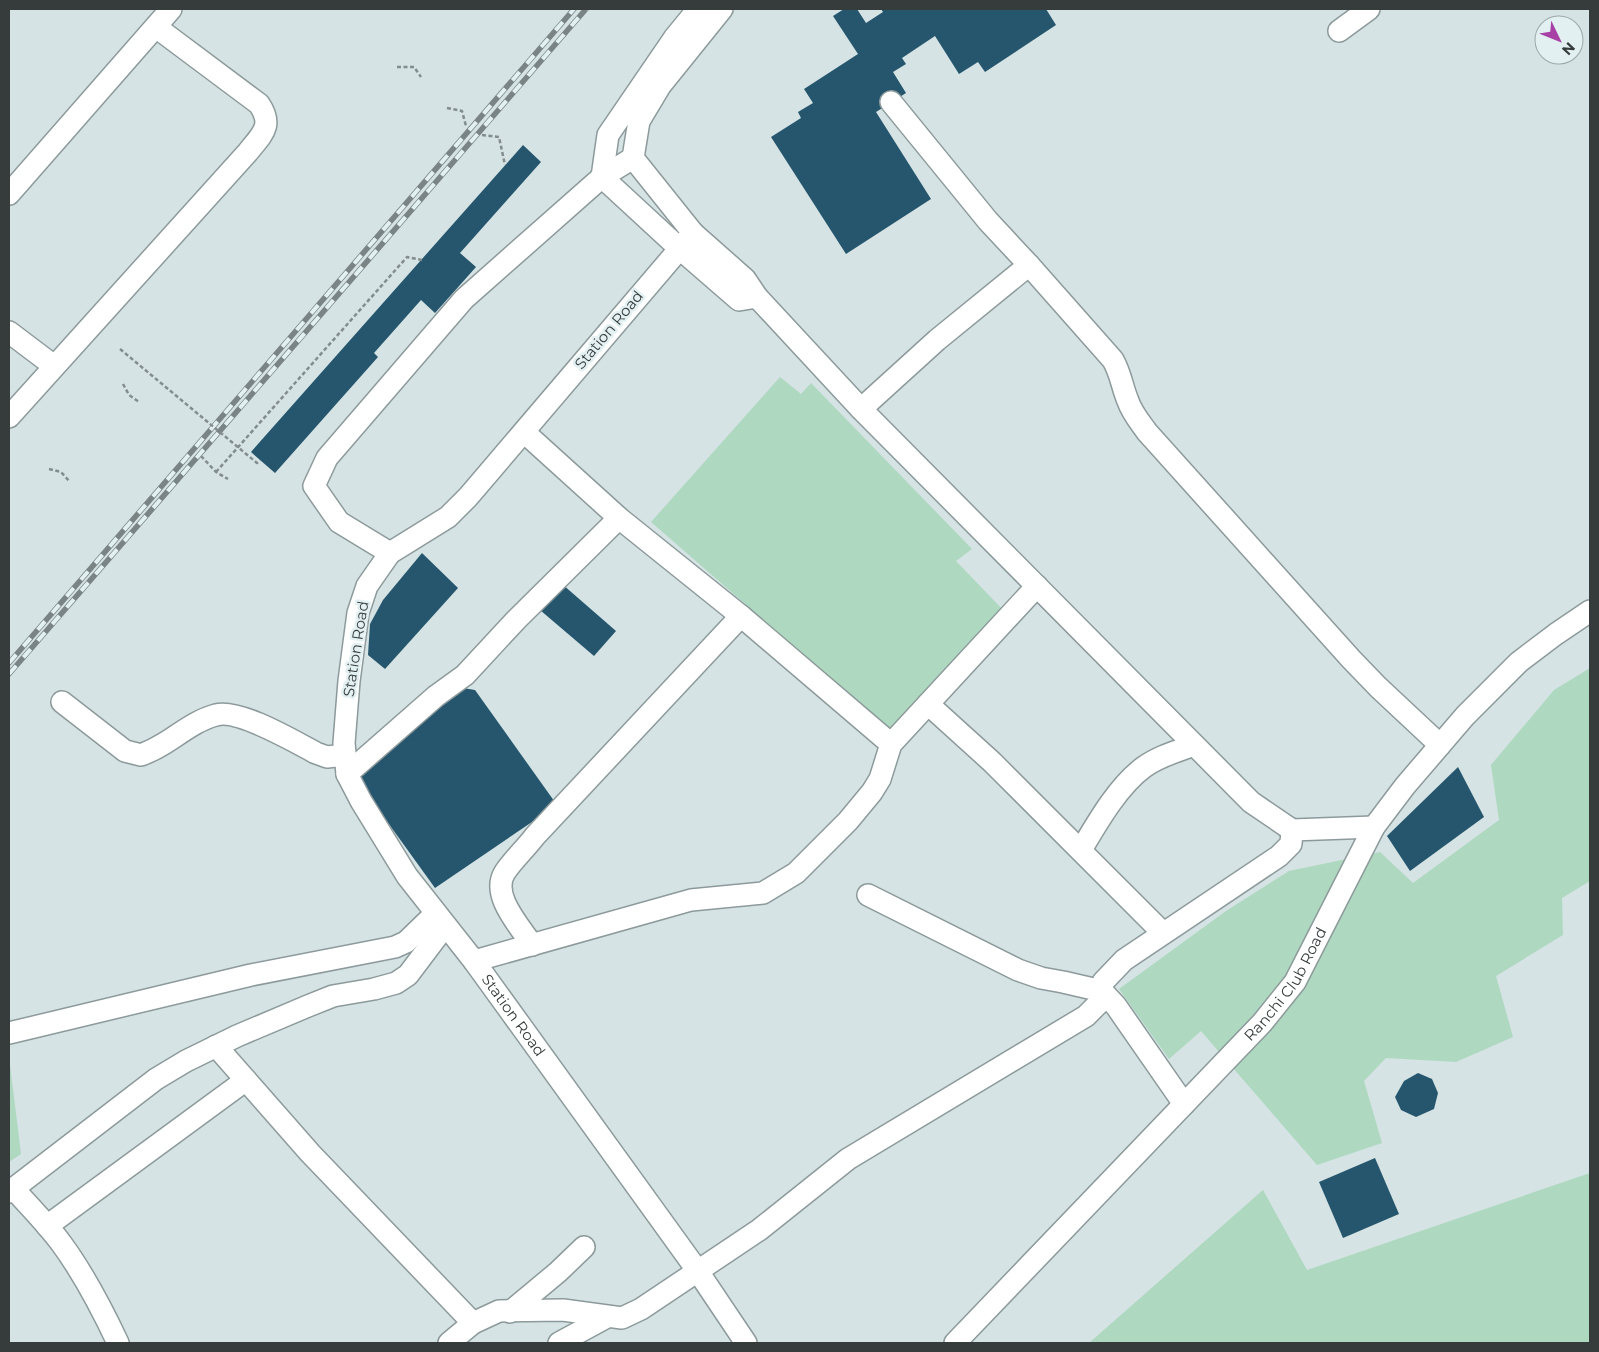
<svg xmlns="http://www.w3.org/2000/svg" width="1599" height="1352" viewBox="0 0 1599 1352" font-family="Montserrat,sans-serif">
	<rect width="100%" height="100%" fill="#d5e3e4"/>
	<!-- green -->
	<g fill="#aed8bf">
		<polygon points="780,377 801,394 811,383 972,549 956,561 1007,614 891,731 651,522"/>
		<polygon points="1590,668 1590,881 1562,898 1563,935 1496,976 1513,1037 1456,1062 1386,1058 1364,1081 1382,1143 1317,1165 1201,1031 1169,1059 1119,989 1226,911 1289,871 1380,852 1413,883 1499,820 1491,765 1554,690"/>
		<polygon points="9,1057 21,1154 9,1162"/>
		<polygon points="1590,1173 1590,1343 1089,1343 1263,1190 1307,1270"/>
	</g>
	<!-- building -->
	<g fill="#25566d">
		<polygon points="844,9 857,9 866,23 883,12 881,9 1046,9 1056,25 985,72 978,62 959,74 935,36 902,58 906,64 893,72 906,93 876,112 931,199 846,254 771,137 801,118 798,112 813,103 804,89 858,54 833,16"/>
		<polygon points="523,145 541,162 460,253 476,267 435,313 421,300 374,353 378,357 275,473 251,452"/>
		<polygon points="422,553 458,588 385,669 368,655 370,624 383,600"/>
		<polygon points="562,584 616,631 594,656 540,610"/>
		<polygon points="457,687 475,690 557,805 435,888 360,784 357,771"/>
		<polygon points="1458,767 1484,817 1410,871 1387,836"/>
		<polygon points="1418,1073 1432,1079 1438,1093 1434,1109 1416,1117 1401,1110 1395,1097 1404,1081"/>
		<polygon points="1375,1158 1399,1214 1343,1238 1319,1182"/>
	</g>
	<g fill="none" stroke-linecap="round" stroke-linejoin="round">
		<defs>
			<g id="minor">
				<polyline points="698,9 675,37 608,135 602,177 679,248 739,300 757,297"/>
				<path id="s1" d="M722,9L660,86L639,121L633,158L693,233L468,497L448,517L390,553L367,586L358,613L349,681L344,743L347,774L361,801L407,876L474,961L697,1270L746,1343"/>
				<polyline points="1339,31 1369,9"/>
				<path d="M891,102L988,221L1029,265L1113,360C1121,374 1122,387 1128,401C1132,413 1140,422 1147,432L1351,659L1378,687L1440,745"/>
				<polyline points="9,194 171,9"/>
				<polyline points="693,233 745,279 757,297 861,409 1251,802 1292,830 1374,827"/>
				<polyline points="9,332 54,366"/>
				<polyline points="861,409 937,340 1029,265"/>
				<path d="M9,417L248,152C262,134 274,126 259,104L156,27"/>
				<polyline points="524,432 619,518"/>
				<polyline points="390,553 339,522 314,486 327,458 464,299 602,177 633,158"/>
				<path d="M62,702L125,751L141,755C149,752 157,748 165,743C181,733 197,720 216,715C238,708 295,742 316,753L327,757L345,755"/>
				<polyline points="928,704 992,762 1163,933"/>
				<polyline points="347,774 436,696 465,675 516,620 619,518 741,616 891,744"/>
				<path d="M1081,850C1097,823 1118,786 1144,767C1159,756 1178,751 1194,745"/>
				<polyline points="868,895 1018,970 1041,978 1063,982 1102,991 1116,1006 1184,1104"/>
				<path d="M532,945C520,926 490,895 505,872C514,859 526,848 535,836L741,616"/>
				<polyline points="474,961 691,900 763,893 796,873 848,821 872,792 880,779 891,744 1037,586"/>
				<polyline points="9,1033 251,975 395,947 406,942 435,914"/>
				<polyline points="216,1046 310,1153 473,1323"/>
				<path d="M13,1188C29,1206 47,1224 61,1243C84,1274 102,1309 118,1343"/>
				<polyline points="9,1192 156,1079 186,1061 237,1036 308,1006 333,996 374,989 396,983 408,975 445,926"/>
				<polyline points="47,1226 246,1080"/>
				<polyline points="510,1312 558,1272 584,1247"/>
				<polyline points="449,1343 473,1323 499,1311 563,1310 622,1318 641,1309 759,1230 848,1159 1086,1016 1100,1002 1103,982 1124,960 1279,856 1291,844 1292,830"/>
				<polyline points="559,1343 607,1317"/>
				<path id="s2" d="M955,1343L1262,1023L1295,982L1374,827L1405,786L1465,716L1519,662L1556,634L1590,611"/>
			</g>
		</defs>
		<!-- minor casing -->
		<use href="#minor" stroke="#8d9a9b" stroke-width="24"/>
		<!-- path -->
		<g stroke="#848d8e" stroke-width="2.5" stroke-dasharray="4 2.5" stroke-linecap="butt">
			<polyline points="397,67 414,67 421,77"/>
			<polyline points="447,108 462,111 466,126"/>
			<polyline points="482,135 499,137 505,165"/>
			<polyline points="123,384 129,395 139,402"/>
			<polyline points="201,456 216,472 228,479"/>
			<polyline points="49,469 61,472 70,482"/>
			<polyline points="216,472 407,257 422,260"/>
		</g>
		<!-- minor -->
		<use href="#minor" stroke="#fff" stroke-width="21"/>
		<defs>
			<g id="rail">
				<polyline points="9,663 574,9"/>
				<polyline points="9,674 586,9"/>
			</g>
		</defs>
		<!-- rail casing -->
		<use href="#rail" stroke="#7a8484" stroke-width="5.5"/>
		<!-- rail -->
		<use href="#rail" stroke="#e2f0f2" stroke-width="4" stroke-dasharray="11" stroke-linecap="butt"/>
		<!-- path-bridge -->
		<polyline stroke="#848d8e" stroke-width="2.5" stroke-dasharray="4 2.5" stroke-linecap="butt" points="120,349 257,463 260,460"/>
	</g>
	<g text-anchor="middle" stroke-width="5" stroke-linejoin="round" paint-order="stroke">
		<!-- street labels -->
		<g font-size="15" fill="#363c3c" stroke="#e2f0f2">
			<text transform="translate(609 330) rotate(-50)" y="5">Station Road</text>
			<text transform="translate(356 649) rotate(-81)" y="5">Station Road</text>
			<text dy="5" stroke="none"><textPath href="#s2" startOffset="489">Ranchi Club Road</textPath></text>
			<text dy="5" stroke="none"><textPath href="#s1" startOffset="1241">Station Road</textPath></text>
		</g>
	</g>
	<!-- border -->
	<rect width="1599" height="1352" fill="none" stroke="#363c3c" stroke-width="20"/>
	<!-- north arrow -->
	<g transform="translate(1559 40) rotate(133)"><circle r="24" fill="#e2f0f2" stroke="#9da8a9"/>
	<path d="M0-4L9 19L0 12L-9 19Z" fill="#a741a5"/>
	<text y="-8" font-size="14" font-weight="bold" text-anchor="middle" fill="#363c3c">N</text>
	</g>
</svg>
